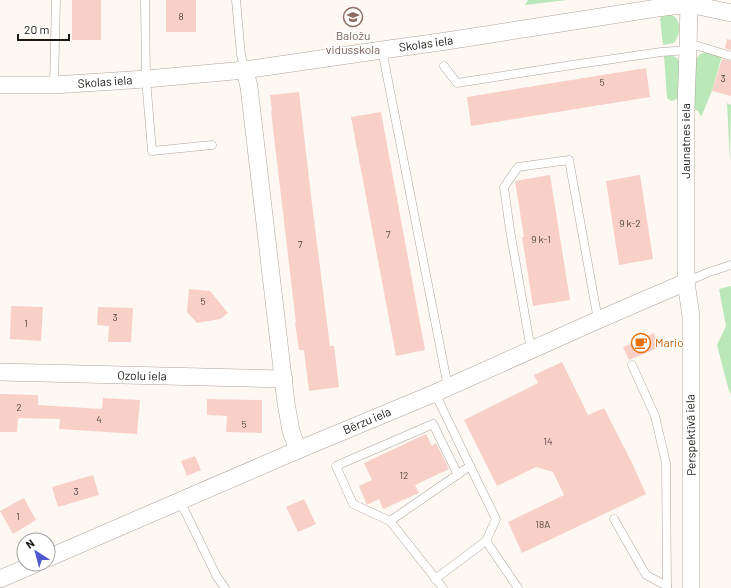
<svg xmlns="http://www.w3.org/2000/svg" width="731" height="588" viewBox="0 0 731 588" font-family="Barlow,sans-serif">
	<rect width="100%" height="100%" fill="#fef8f2"/>
	<!-- green -->
	<g fill="#bae8b9">
		<polygon points="528,0 567,0 525,5"/>
		<path d="M665,14C666,14 671,15 672,15C683,21 680,35 674,43L663,45L660,18L663,15Z"/>
		<polygon points="705,52 722,56 712,91 701,117 698,111 692,108 696,59 699,55"/>
		<polygon points="671,55 677,58 679,62 679,97 675,100 671,101 667,98 664,56"/>
		<polygon points="727,103 731,105 730,162"/>
		<polygon points="731,286 731,394 729,391 717,345 726,326 719,289"/>
	</g>
	<!-- building -->
	<g fill="#f8d0c8">
		<rect x="72" y="0" width="29" height="40"/>
		<rect x="166" y="0" width="30" height="32"/>
		<polygon points="727,39 731,40 731,50 725,48"/>
		<polygon points="722,59 731,61 731,96 712,91"/>
		<polygon points="646,68 650,97 471,126 467,97"/>
		<polygon points="299,92 312,204 330,346 334,346 339,387 309,391 304,350 299,350 295,323 296,323 286,238 271,111 272,111 270,95"/>
		<polygon points="381,112 425,350 396,356 351,117"/>
		<polygon points="550,175 570,300 533,306 522,237 524,237 515,181"/>
		<polygon points="640,175 653,259 619,265 606,181"/>
		<polygon points="189,289 210,291 228,313 220,319 197,323 187,312"/>
		<polygon points="11,306 43,307 41,341 10,339"/>
		<polygon points="98,307 133,308 131,342 108,342 109,326 97,325"/>
		<polygon points="654,333 660,347 629,360 623,347"/>
		<polygon points="562,362 588,415 604,408 632,463 646,494 522,553 508,522 564,495 553,472 536,467 497,486 464,420 538,383 534,375"/>
		<polygon points="0,394 38,395 38,405 102,409 103,398 140,400 137,434 59,429 60,419 18,418 17,432 0,432"/>
		<polygon points="207,399 262,400 262,433 226,432 227,416 207,415"/>
		<polygon points="426,434 432,446 436,443 449,469 415,485 419,493 383,509 379,499 367,505 359,486 372,480 364,463"/>
		<polygon points="195,456 201,470 187,476 181,461"/>
		<polygon points="93,475 99,495 58,507 52,487"/>
		<polygon points="24,498 36,520 13,534 0,511"/>
		<polygon points="304,499 316,524 298,532 286,507"/>
	</g>
	<g fill="none" stroke-linecap="round" stroke-linejoin="round">
		<defs>
			<g id="lane">
				<polyline points="145,0 146,79 152,151 212,145"/>
				<polyline points="236,0 241,55 245,70"/>
				<polyline points="688,43 731,56"/>
				<polyline points="382,50 448,387"/>
				<polyline points="444,66 457,83 572,65 661,52 688,50"/>
				<polyline points="54,85 56,0"/>
				<polyline points="686,282 709,272 731,265"/>
				<polyline points="531,350 510,230 504,187 518,167 569,160 598,320"/>
				<polyline points="632,365 655,416 666,463 667,588"/>
				<polyline points="180,501 217,577 225,588"/>
				<polyline points="614,519 646,575 667,586"/>
				<polyline points="390,521 470,466 435,393"/>
				<polyline points="486,541 518,588"/>
				<polyline points="435,579 486,541 496,519 470,466"/>
				<polyline points="443,588 390,521 353,504 336,466 433,424 458,475"/>
			</g>
			<g id="street">
				<polyline points="689,0 688,50 686,106 686,282 691,316 691,588"/>
				<polyline points="245,70 249,87 286,403 291,431 298,450"/>
				<polyline points="0,85 54,85 146,79 245,70 382,50 440,42 657,8 689,4 731,13"/>
				<polyline points="0,372 284,379"/>
				<polyline points="48,558 298,450 435,393 598,320 686,282"/>
				<polyline points="0,579 35,564"/>
			</g>
		</defs>
		<!-- lane casing -->
		<use href="#lane" stroke="#aea49b" stroke-width="9"/>
		<!-- street casing -->
		<use href="#street" stroke="#aea49b" stroke-width="18"/>
		<!-- lane -->
		<use href="#lane" stroke="#fff" stroke-width="8"/>
		<!-- street -->
		<use href="#street" stroke="#fff" stroke-width="17"/>
	</g>
	<!-- icons -->
	<defs>
		<symbol id="school-ring" viewBox="-11 -11 22 22"><circle r="9.5" fill="#fff" stroke="#8d6e63" stroke-width="1.5"/><path d="M0-5L7-2L0 1L-7-2ZM-4 1L0 2.5L4 1V4Q0 6-4 4Z" fill="#8d6e63"/></symbol>
		<symbol id="cafe-ring" viewBox="-11 -11 22 22"><circle r="9.5" fill="#fff" stroke="#e8710a" stroke-width="1.5"/><path d="M-5.5-4.5H6V0H3Q3 3.5 0 3.5H-2.5Q-5.5 3.5-5.5 0ZM3-3.2v2h1.7v-2ZM-6 4.5H4V6H-6Z" fill="#e8710a"/></symbol>
	</defs>
	<g fill-rule="evenodd">
		<use href="#school-ring" x="342" y="6" width="22" height="22"/>
		<use href="#cafe-ring" x="630" y="332" width="22" height="22"/>
	</g>
	<g text-anchor="middle" stroke-width="3" stroke-linejoin="round" paint-order="stroke">
		<!-- number labels -->
		<g font-size="10" fill="#524641">
			<text x="181" y="20">8</text>
			<text x="723" y="82">3</text>
			<text x="602" y="86">5</text>
			<text x="630" y="227">9 k-2</text>
			<text x="388" y="238">7</text>
			<text x="541" y="243">9 k-1</text>
			<text x="300" y="248">7</text>
			<text x="203" y="305">5</text>
			<text x="115" y="321">3</text>
			<text x="26" y="327">1</text>
			<text x="19" y="411">2</text>
			<text x="99" y="423">4</text>
			<text x="244" y="428">5</text>
			<text x="548" y="445">14</text>
			<text x="404" y="479">12</text>
			<text x="76" y="495">3</text>
			<text x="18" y="520">1</text>
			<text x="543" y="528">18A</text>
		</g>
		<!-- education labels -->
		<g font-size="12" fill="#785e54" stroke="#fff">
			<text x="353" y="40">Baložu<tspan x="353" dy="14">vidusskola</tspan></text>
		</g>
		<!-- street labels -->
		<g font-size="12" fill="#1b1814" stroke="#fff">
			<text transform="translate(426 44) rotate(-8)" y="4">Skolas iela</text>
			<text transform="translate(105 82) rotate(-4)" y="4">Skolas iela</text>
			<text transform="translate(686 141) rotate(-90)" y="4">Jaunatnes iela</text>
			<text transform="translate(142 376) rotate(1)" y="4">Ozolu iela</text>
			<text transform="translate(367 421) rotate(-23)" y="4">Bērzu iela</text>
			<text transform="translate(691 435) rotate(-91)" y="4">Perspektīvā iela</text>
		</g>
		<!-- food labels -->
		<g font-size="12" fill="#c56008" stroke="#fff" text-anchor="start">
			<text x="655" y="347">Mario</text>
		</g>
	</g>
	<!-- north arrow -->
	<g transform="translate(36 552) rotate(324)"><circle r="19" fill="#ffffff" stroke="#a4a3a1"/>
	<path d="M0-3L7 15L0 10L-7 15Z" fill="#5059cf"/>
	<text y="-6" font-size="11" font-weight="bold" text-anchor="middle" fill="#1b1814">N</text>
	</g>
	<!-- scale -->
	<path d="M18 34v6h51v-6" fill="none" stroke="#1b1814" stroke-width="2"/>
	<text x="24" y="34" font-size="12" fill="#1b1814" stroke="#ffffff" stroke-width="3" paint-order="stroke">20 m</text>
</svg>
